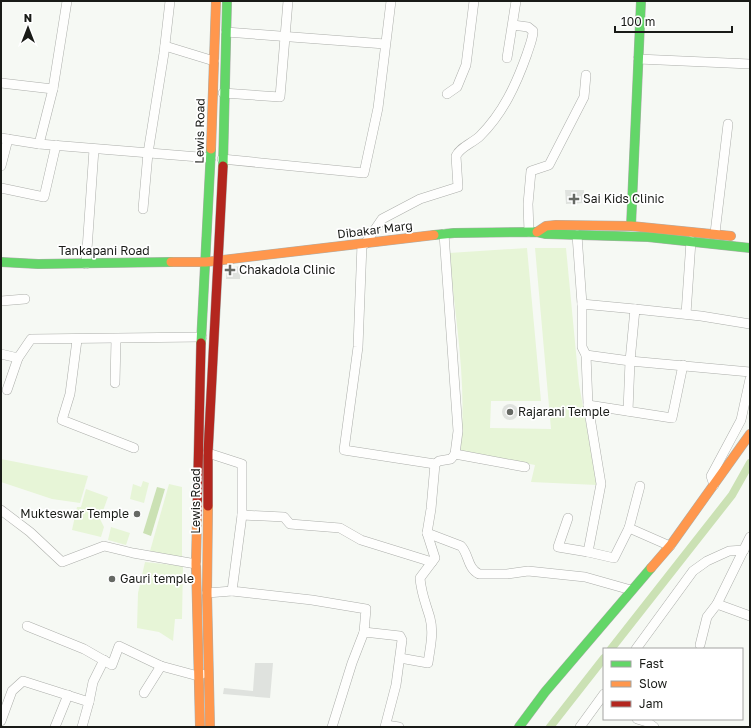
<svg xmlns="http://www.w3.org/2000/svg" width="751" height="728" viewBox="0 0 751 728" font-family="'Golos Text',sans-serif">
	<rect width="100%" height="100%" fill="#f6f9f4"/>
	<!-- green -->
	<g fill="#e7f5d7">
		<path d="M527,248L541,401H491L490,428L551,429L535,248H566L579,384L597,485L531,482L535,465L460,451C468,386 455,318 449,253Z"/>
		<polygon points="1,459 88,476 80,503 52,499 1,482"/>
		<polygon points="143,481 149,483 144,503 130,499 133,484 141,487"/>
		<polygon points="169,484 182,487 182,558 150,551"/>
		<polygon points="86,489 108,497 100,519 104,527 101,537 72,530 77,507 81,507"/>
		<polygon points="111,527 130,533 126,545 108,540"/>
		<polygon points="145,562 183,566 182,619 175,619 173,641 159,632 137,628 138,593"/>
	</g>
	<!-- water -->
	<polygon fill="#cbe1b4" points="157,487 165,489 151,536 143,533"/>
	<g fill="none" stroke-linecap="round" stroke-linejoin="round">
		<!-- canal -->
		<g stroke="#cbe1b4" stroke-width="8">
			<polyline points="611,649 732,495 750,463"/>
			<polyline points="550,727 604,658"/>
		</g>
	</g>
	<!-- building -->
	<g fill="#dfe2de">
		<polygon points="565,190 584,190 584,203 566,204"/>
		<polygon points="241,266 240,279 226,279 227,268"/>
		<circle cx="510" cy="412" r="8"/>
		<polygon points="255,663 273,663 270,698 223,694 224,688 253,691"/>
	</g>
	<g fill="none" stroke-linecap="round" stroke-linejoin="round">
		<defs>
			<g id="street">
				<polyline points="226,32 385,44"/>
				<polyline points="165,46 214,61"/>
				<polyline points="507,58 516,1"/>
				<polyline points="638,59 750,64"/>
				<polyline points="1,83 53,89"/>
				<polyline points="223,93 280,97 288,1"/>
				<polyline points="447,94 457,87 466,65 474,1"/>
				<polyline points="1,138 39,144 211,158"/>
				<polyline points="39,144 53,89 67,1"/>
				<polyline points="222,159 364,173 378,108 391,1"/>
				<polyline points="1,166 8,139"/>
				<polyline points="1,188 44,197 56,145"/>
				<polyline points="143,209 148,153 164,53 170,1"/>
				<polyline points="529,232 528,204 531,171 549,165 584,97 586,75"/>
				<polyline points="715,233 728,124"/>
				<polyline points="444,234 458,431 455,454"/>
				<polyline points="577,235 582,304 582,347 586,355 588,405 601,484 588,552 614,558 629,528"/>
				<polyline points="362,244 358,347 344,450 435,464 439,461 451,459 455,454 525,467"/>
				<path d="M365,244L382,219L420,199L458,187L456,156C460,147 473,143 480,136C503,113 516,85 527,54C529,47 533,39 533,31L528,27L513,25"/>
				<polyline points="86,264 94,149"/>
				<polyline points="1,301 25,299"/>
				<polyline points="582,304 635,309"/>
				<polyline points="686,314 691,241"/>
				<polyline points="750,324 701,316 635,309 630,361 750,372"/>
				<polyline points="77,340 70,394 62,420 134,448"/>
				<polyline points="1,354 18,358 31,339 202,337"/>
				<polyline points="586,355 630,361 628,411"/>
				<polyline points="115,383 116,339"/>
				<polyline points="7,390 18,358"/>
				<polyline points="588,405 672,418 683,365"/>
				<polyline points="208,453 242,464 242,515 232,591 312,600 366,609 364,632"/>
				<polyline points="714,485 711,476 741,420 750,379"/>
				<polyline points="640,486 629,528 670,546"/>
				<polyline points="1,510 30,532 62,562 104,546 133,553 196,564"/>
				<polyline points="242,515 284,517 290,524 340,528 361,540 432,562"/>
				<polyline points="568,518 558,547 588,552"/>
				<path d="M427,533L461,546C469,554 467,568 479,574H507L528,571L585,577L631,590"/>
				<polyline points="750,537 717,604 750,616"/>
				<polyline points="207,593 232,591"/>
				<polyline points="27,626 84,649 112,665 119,646 161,666 198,676 202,674"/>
				<polyline points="700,645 707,617 717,604"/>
				<polyline points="636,649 693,571 707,561 729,551 744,550"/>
				<path d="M400,658L428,663C430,648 434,633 430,618C426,604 421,593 420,578L435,558L427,533L431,509L435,464"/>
				<polyline points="144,693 161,666"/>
				<polyline points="637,719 647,722 654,727"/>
				<polyline points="1,721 12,691 23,681 89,702 93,682 104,660"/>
				<polyline points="386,725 399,727"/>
				<polyline points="55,727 68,695"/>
				<polyline points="82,727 89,702"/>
				<polyline points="332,727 352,663 364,632 400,636 402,640 396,685 385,727"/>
				<polyline points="580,727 604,694"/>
			</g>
			<g id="fast">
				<polyline points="223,166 227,1"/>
				<polyline points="631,226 641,1"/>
				<polyline points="434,235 454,233 537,232 546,234 648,237 750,248"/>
				<polyline points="1,262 38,264 171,262"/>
				<polyline points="201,343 211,149"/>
				<polyline points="519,727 545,692 651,568"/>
			</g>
			<g id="slow">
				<polyline points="211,149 216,1"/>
				<polyline points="537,232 546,226 556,225 631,226 731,236"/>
				<polyline points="171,262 206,262 434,235"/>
				<polyline points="208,506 207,593 210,727"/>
				<polyline points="197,517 196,564 200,727"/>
				<polyline points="651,568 670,546 750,434"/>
			</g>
			<g id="jam">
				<polyline points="208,506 208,453 223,166"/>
				<polyline points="197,517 201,343"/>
			</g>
		</defs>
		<!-- street casing -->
		<use href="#street" stroke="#acaeaa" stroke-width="10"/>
		<!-- fast casing -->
		<use href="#fast" stroke="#acaeaa" stroke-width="10"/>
		<!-- slow casing -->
		<use href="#slow" stroke="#acaeaa" stroke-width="10"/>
		<!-- jam casing -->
		<use href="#jam" stroke="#acaeaa" stroke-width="10"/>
		<!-- street -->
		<use href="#street" stroke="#fefefd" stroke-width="9"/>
		<!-- fast -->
		<use href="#fast" stroke="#63d668" stroke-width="9"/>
		<!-- slow -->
		<use href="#slow" stroke="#ff974d" stroke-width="9"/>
		<!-- jam -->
		<use href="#jam" stroke="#b3261e" stroke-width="9"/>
	</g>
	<!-- markers -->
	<g fill="#666964" stroke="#fff" stroke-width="1.5">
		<path d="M572 193h4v4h4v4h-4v4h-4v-4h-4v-4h4z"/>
		<path d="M228 264h4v4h4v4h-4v4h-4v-4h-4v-4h4z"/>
		<circle cx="510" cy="412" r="4"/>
		<circle cx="137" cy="514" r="4"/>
		<circle cx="112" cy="579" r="4"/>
	</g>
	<g text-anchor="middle" stroke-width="3.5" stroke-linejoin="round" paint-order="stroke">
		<!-- street labels -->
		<g font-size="12" fill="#191b17" stroke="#fff">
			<text transform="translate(200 131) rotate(-89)" y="4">Lewis Road</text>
			<text transform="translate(375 230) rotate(-7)" y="4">Dibakar Marg</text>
			<text x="104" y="255">Tankapani Road</text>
			<text transform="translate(196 501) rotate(-90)" y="4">Lewis Road</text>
		</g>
		<!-- poi labels -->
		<g font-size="12" fill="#191b17" stroke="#fff" text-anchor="start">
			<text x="583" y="203">Sai Kids Clinic</text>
			<text x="239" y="274">Chakadola Clinic</text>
			<text x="518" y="416">Rajarani Temple</text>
			<text x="129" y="518" text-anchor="end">Mukteswar Temple</text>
			<text x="120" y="583">Gauri temple</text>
		</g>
	</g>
	<!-- border -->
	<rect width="751" height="728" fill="none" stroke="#191b17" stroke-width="4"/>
	<!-- legend -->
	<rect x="603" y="648" width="140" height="72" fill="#ffffff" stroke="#a3a4a2"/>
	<rect x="611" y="661" width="20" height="6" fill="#63d668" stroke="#a3a4a2"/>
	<text x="639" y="668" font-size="12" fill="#191b17">Fast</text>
	<rect x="611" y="681" width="20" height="6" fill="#ff974d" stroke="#a3a4a2"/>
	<text x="639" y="688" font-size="12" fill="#191b17">Slow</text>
	<rect x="611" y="701" width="20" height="6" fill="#b3261e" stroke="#a3a4a2"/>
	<text x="639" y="708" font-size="12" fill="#191b17">Jam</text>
	<!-- north arrow -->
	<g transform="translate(28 28)" stroke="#ffffff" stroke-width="3" paint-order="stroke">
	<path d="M0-3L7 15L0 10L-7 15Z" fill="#191b17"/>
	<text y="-6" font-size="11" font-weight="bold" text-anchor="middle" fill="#191b17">N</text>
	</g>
	<!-- scale -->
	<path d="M615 26v6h117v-6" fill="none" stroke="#191b17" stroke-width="2"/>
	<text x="621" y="26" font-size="12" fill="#191b17" stroke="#ffffff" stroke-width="3" paint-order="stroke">100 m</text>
</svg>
